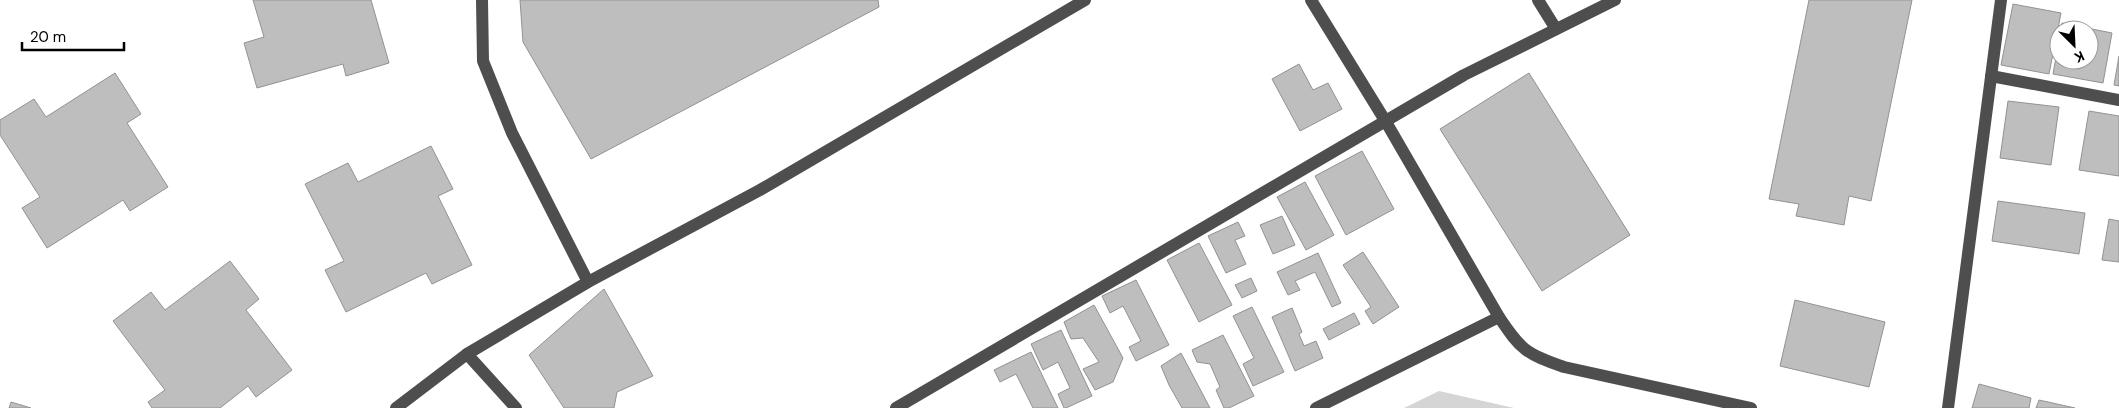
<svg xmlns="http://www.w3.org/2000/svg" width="2119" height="408" viewBox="0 0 2119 408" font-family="'DM Sans',sans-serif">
	<rect width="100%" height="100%" fill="#fff"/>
	<!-- green -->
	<polygon fill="#d5d5d5" points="1439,391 1514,408 1404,408"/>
	<!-- building -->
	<g fill="#bebebe" stroke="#929292">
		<polygon points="253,0 371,0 389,63 346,76 343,64 257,88 244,43 264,37"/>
		<polygon points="520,0 878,0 879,7 591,159 523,42"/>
		<polygon points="1809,0 1912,0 1871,201 1849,196 1844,225 1796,216 1799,204 1769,199"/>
		<polygon points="2013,4 2061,13 2049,74 2001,65"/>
		<polygon points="2062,23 2112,33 2103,83 2053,74 2059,40 2059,60 2089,60 2089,30 2061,30"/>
		<polygon points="2119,56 2119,86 2114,85"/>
		<polygon points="1299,64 1313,90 1328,83 1342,109 1300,131 1272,79"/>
		<polygon points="115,73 141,114 127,123 168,187 130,211 123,200 47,248 22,208 40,197 0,135 0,120 34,99 46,117"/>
		<polygon points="1529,73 1630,235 1542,291 1440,129"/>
		<polygon points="2008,101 2059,107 2051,165 2000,158"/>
		<polygon points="2089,111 2119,116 2119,176 2079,170"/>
		<polygon points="431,146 453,189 438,196 472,265 432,284 426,273 346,312 325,270 344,261 305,184 348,163 358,182"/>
		<polygon points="1362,151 1394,209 1346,235 1315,176"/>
		<polygon points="1305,182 1334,235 1306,250 1277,197"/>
		<polygon points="1998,201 2085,213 2079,254 1992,241"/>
		<polygon points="1282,216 1295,245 1273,254 1260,225"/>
		<polygon points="2109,219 2119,221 2119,262 2102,260"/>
		<polygon points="1238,222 1245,236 1235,240 1246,264 1226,273 1208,236"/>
		<polygon points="1199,243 1232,305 1199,322 1167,260"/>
		<polygon points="1363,252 1399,307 1373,324 1365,311 1371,307 1343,265"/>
		<polygon points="1318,253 1341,303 1332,307 1315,272 1295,281 1300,290 1288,295 1277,272"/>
		<polygon points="230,261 259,299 246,310 292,370 256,397 248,386 220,408 152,408 148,402 165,390 113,321 151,292 165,310"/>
		<polygon points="1251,278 1257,291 1242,298 1235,285"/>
		<polygon points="1136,280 1169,345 1136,361 1129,347 1141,341 1123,306 1110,313 1102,296"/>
		<polygon points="604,289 653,376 617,392 614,408 564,408 529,355"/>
		<polygon points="1795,300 1885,322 1869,387 1780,366"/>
		<polygon points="1094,305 1123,358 1113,382 1095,390 1083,369 1099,362 1083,338 1071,339 1064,322"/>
		<polygon points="1252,307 1284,372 1253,386 1243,364 1254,358 1233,316"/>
		<polygon points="1292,308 1302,332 1299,334 1304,346 1316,341 1323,358 1295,371 1272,317"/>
		<polygon points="1354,313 1360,324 1329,340 1323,329"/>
		<polygon points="1061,330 1092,396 1066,408 1064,408 1058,394 1070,388 1058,362 1043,370 1031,344"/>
		<polygon points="1223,335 1254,396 1229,408 1224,408 1216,390 1220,387 1210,364 1197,362 1192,350"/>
		<polygon points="1031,352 1058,408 1033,408 1016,374 1000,382 994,370"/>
		<polygon points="1181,353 1210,408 1182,408 1169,385 1161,366"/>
		<polygon points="1979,384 2031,398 2029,408 1972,408"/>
		<polygon points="2039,400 2075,408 2036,408"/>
		<polygon points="11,402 31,408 9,408"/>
	</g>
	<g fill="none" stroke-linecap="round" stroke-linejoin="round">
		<!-- minor -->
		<g stroke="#4e4e4e" stroke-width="12">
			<polyline points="482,0 483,61 512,133 588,282"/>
			<polyline points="1311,0 1386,122 1499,317"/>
			<polyline points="1538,0 1556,29"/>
			<polyline points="1991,76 2119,100"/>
			<polyline points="467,354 516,408"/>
			<polyline points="396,408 467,354 588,282 760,190 1085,0"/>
			<polyline points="896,408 1464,75 1615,0"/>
			<path d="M1316,408L1499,317C1521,350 1526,354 1564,367L1751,408"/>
			<polyline points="1948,408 2001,0"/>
		</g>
	</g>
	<!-- north arrow -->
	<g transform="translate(2074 45) rotate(156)"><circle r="24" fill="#ffffff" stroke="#999999"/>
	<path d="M0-4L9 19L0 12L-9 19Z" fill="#000000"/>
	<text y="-8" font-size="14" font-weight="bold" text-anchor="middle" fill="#000000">K</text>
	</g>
	<!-- scale -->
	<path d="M22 42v8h102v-8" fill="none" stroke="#000000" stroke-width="2.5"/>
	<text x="30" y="42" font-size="15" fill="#000000" stroke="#ffffff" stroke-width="4" paint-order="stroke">20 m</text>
</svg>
